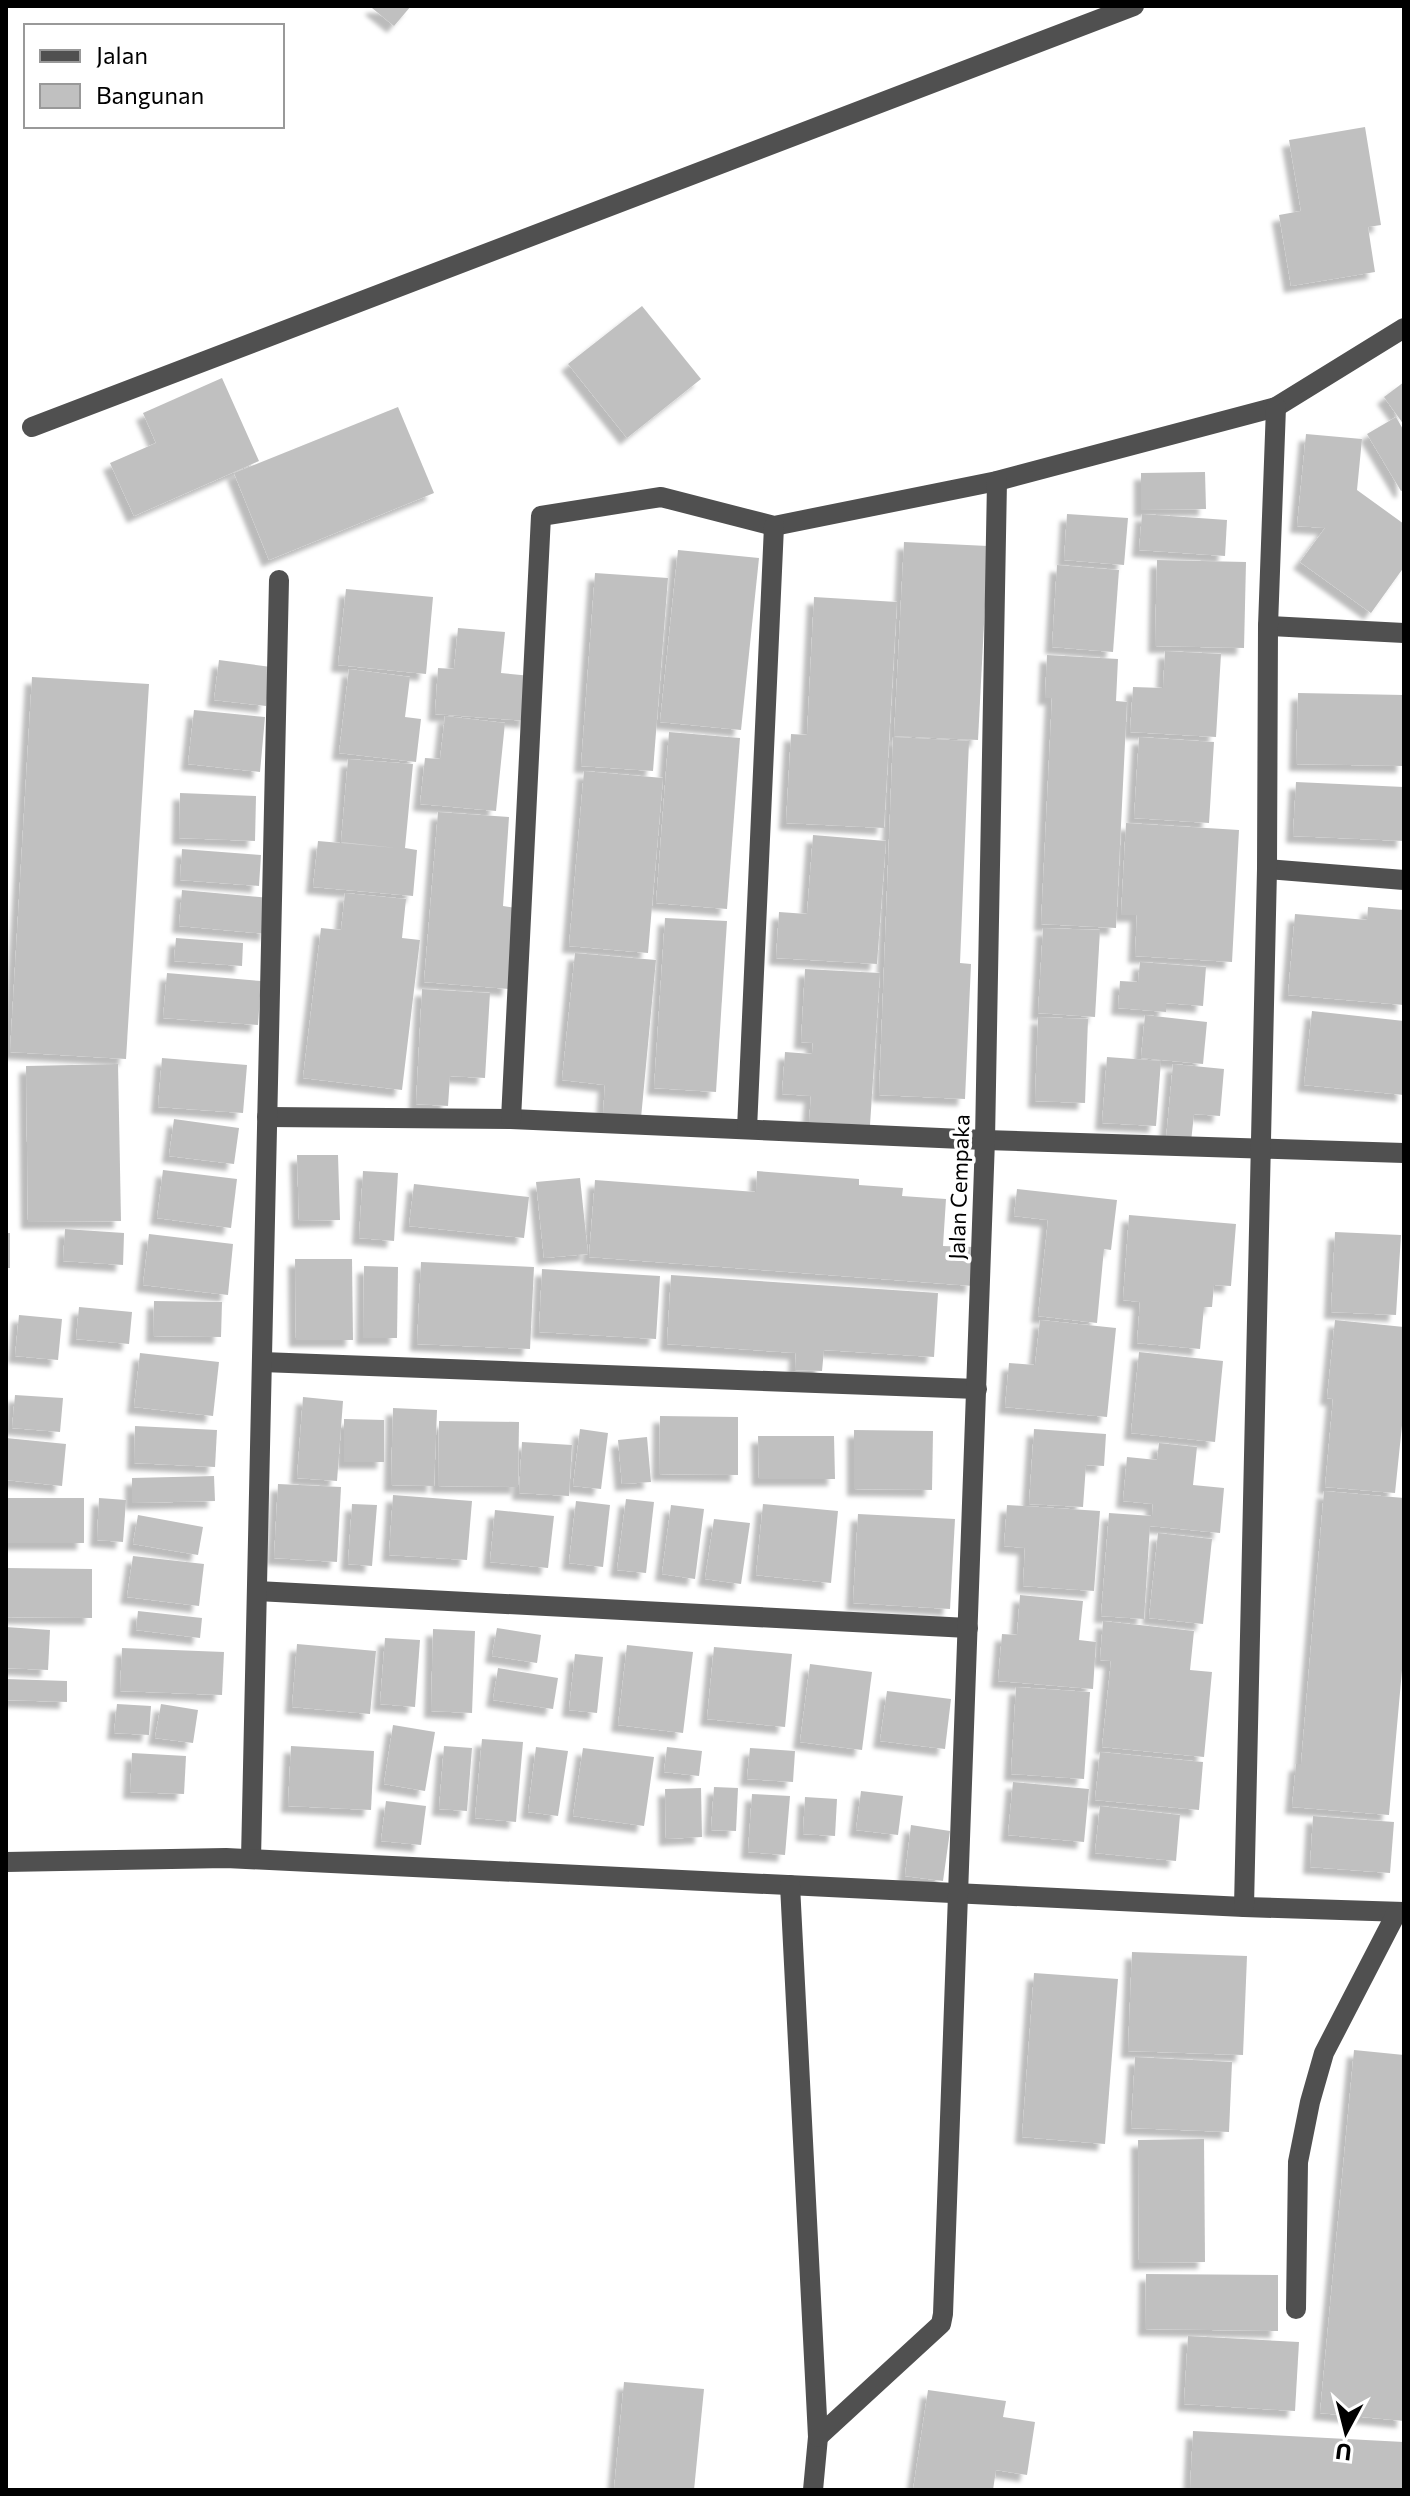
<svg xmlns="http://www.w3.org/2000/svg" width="1410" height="2496" viewBox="0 0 1410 2496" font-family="Commissioner,sans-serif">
	<defs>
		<filter id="shadow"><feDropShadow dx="-7" dy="7" stdDeviation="2" flood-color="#0004"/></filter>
	</defs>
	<rect width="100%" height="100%" fill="#fff"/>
	<!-- building -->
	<g fill="#c0c0c0" filter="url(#shadow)">
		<polygon points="374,6 411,6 394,26 372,8"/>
		<polygon points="1365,127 1381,225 1368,227 1375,272 1291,286 1279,215 1301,211 1289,140"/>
		<polygon points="642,306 701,379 627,438 568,364"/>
		<polygon points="222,378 259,461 134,516 110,463 156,443 143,413"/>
		<polygon points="1404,382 1404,425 1384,397"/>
		<polygon points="398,407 434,493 269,560 234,473"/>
		<polygon points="1396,417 1404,431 1404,490 1401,491 1367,434"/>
		<polygon points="1306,434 1362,439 1357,490 1404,524 1404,567 1371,613 1300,562 1325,528 1297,526"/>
		<polygon points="1205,472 1206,509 1141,510 1141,473"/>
		<polygon points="1067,514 1128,518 1124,565 1064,560"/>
		<polygon points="1142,514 1227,520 1225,556 1139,550"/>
		<polygon points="904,542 988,546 978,740 894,736"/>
		<polygon points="678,550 759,558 741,730 660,722"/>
		<polygon points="1157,560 1246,562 1244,648 1155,646"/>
		<polygon points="1057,565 1119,570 1113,652 1052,647"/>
		<polygon points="595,573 668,578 653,771 581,766"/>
		<polygon points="346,589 433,597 426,674 338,665"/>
		<polygon points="814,597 897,602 884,828 786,823 791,734 807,735"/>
		<polygon points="458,628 505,632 501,673 531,676 527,721 435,714 438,668 454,669"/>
		<polygon points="1165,651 1221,654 1216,737 1130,732 1133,687 1163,688"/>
		<polygon points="1047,655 1118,659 1116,701 1127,702 1116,928 1041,924 1052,698 1045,698"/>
		<polygon points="219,660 271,667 266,706 214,700"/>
		<polygon points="349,669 410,677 405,717 421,719 416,762 339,753"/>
		<polygon points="32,677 149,684 126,1059 10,1052"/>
		<polygon points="1298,693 1404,695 1404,766 1296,764"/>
		<polygon points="194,710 265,717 260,772 188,764"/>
		<polygon points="445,716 505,723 496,811 420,804 425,758 440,759"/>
		<polygon points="669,732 740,738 727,909 656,903"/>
		<polygon points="893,737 969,741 960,963 971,964 965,1099 879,1095"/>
		<polygon points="1139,737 1214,742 1209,823 1134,818"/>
		<polygon points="348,759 413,764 405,848 417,850 413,896 313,887 318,841 397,848 341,842"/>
		<polygon points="584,771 663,778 648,953 569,946"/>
		<polygon points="1296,782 1404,787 1404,841 1293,836"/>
		<polygon points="180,793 256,796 255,841 179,838"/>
		<polygon points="438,812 509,817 503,906 516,908 509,989 424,982"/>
		<polygon points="1126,823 1239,830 1232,962 1135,956 1137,915 1121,915"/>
		<polygon points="813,835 886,841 877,964 776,958 779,912 807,914"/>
		<polygon points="182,849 261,855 259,886 180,880"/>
		<polygon points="182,890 270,898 267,934 179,926"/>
		<polygon points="345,893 406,899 402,938 420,940 402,1090 303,1078 321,928 341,930"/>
		<polygon points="1368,907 1404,910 1404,1005 1288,995 1295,914 1367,920"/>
		<polygon points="665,918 727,921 716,1092 654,1088"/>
		<polygon points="1043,928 1100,930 1095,1017 1038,1013"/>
		<polygon points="176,938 243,943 242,966 174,961"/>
		<polygon points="575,953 656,960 641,1118 603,1114 605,1085 562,1080"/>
		<polygon points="1140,962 1206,967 1203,1006 1166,1003 1166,1012 1118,1008 1120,981 1138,982"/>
		<polygon points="805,969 880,973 870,1125 809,1122 811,1096 782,1094 785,1052 812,1054 813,1043 801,1042"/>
		<polygon points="167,973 261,981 258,1025 163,1018"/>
		<polygon points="422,989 490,993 485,1078 450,1076 448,1106 416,1104"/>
		<polygon points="1312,1011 1404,1021 1404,1095 1304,1085"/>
		<polygon points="1145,1015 1207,1022 1203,1064 1141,1058"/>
		<polygon points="1038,1017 1088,1019 1085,1103 1035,1101"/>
		<polygon points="1107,1057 1161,1061 1156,1126 1102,1123"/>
		<polygon points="162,1058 247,1065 243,1113 158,1107"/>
		<polygon points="118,1064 121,1221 28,1222 26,1066"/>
		<polygon points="1173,1064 1224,1069 1220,1116 1194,1114 1191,1142 1166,1139"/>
		<polygon points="174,1119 239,1128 234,1164 169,1156"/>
		<polygon points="297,1155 338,1155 340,1220 299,1221"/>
		<polygon points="163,1170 237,1179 231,1228 157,1218"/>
		<polygon points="363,1171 398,1173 394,1241 359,1238"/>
		<polygon points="757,1171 859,1179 859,1185 903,1188 902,1196 946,1199 943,1246 975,1247 973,1286 589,1257 595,1180 756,1192"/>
		<polygon points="580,1178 588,1254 544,1258 536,1182"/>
		<polygon points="414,1184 529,1197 524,1238 409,1226"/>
		<polygon points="1017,1189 1117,1200 1111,1250 1104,1249 1097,1323 1038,1316 1048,1220 1014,1216"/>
		<polygon points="1129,1215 1236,1224 1231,1286 1214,1285 1212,1307 1204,1307 1200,1349 1137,1343 1140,1302 1123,1300"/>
		<polygon points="65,1229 124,1233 123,1265 63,1261"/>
		<polygon points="1335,1232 1401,1235 1396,1315 1331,1312"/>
		<rect x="6" y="1233" width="4" height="35"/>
		<polygon points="149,1234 233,1244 228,1295 143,1285"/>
		<polygon points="295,1259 352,1259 353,1340 296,1340"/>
		<polygon points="421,1262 534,1267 530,1349 417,1344"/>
		<polygon points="364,1266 398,1267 397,1338 363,1338"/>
		<polygon points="542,1269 660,1276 656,1339 539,1332"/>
		<polygon points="671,1275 938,1293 934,1357 824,1350 822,1371 795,1370 796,1353 667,1344"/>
		<polygon points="154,1301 222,1302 221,1337 153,1336"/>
		<polygon points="79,1307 132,1312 129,1344 76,1339"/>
		<polygon points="19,1315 62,1319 58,1360 15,1356"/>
		<polygon points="1040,1320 1116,1328 1107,1417 1005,1407 1009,1363 1035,1365"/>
		<polygon points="1335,1320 1404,1327 1404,1406 1395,1493 1325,1487 1333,1399 1327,1398"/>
		<polygon points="1139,1352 1223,1361 1215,1442 1131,1433"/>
		<polygon points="140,1353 219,1362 213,1416 134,1407"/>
		<polygon points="15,1395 63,1398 60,1432 12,1428"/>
		<polygon points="303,1397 343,1401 337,1481 297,1478"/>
		<polygon points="393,1408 437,1410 434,1486 391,1485"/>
		<polygon points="660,1416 738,1417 738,1475 659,1474"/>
		<polygon points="344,1419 384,1420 384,1462 344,1462"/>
		<polygon points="439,1421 519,1422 518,1487 438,1486"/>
		<polygon points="135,1426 217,1430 215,1467 134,1463"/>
		<polygon points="580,1429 608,1433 601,1489 573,1486"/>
		<polygon points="1034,1429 1106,1434 1104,1466 1086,1465 1083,1507 1029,1504"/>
		<polygon points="854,1430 933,1431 932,1490 854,1489"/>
		<polygon points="758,1436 834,1436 835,1479 759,1479"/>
		<polygon points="647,1437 651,1482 622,1484 618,1440"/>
		<polygon points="6,1438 66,1444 62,1486 6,1480"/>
		<polygon points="522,1442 572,1445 569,1496 519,1493"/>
		<polygon points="1159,1443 1197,1447 1193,1485 1224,1488 1220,1533 1150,1526 1144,1619 1101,1616 1109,1513 1152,1516 1153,1504 1123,1501 1127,1457 1157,1460"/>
		<polygon points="214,1476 215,1501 132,1503 132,1478"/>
		<polygon points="278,1484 341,1487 337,1562 274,1558"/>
		<polygon points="1324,1491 1404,1498 1404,1648 1389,1815 1292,1807 1296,1764 1301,1764"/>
		<polygon points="393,1495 472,1501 467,1560 389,1555"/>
		<rect x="6" y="1498" width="78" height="45"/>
		<polygon points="99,1498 126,1500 123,1542 97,1540"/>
		<polygon points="626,1499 654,1502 646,1573 617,1570"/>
		<polygon points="576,1501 610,1505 603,1567 569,1563"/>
		<polygon points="352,1504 377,1505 372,1566 348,1564"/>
		<polygon points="763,1504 838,1511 831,1583 756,1575"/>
		<polygon points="671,1505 704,1509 695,1579 662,1574"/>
		<polygon points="1007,1505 1100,1511 1094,1591 1023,1586 1025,1548 1004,1546"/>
		<polygon points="495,1510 554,1516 548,1568 490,1562"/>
		<polygon points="858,1514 955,1519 950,1609 853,1603"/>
		<polygon points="138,1515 203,1527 198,1555 133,1544"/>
		<polygon points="714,1519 750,1523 741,1584 705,1579"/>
		<polygon points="1158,1533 1212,1539 1203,1624 1149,1618"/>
		<polygon points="133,1556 204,1564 199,1606 127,1597"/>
		<polygon points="6,1568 92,1569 92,1618 6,1617"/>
		<polygon points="1020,1595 1083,1601 1079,1640 1096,1642 1093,1689 998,1681 1002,1634 1017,1635"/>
		<polygon points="138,1611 202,1618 200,1638 136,1630"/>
		<polygon points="1103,1621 1194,1631 1190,1670 1212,1672 1204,1757 1102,1747 1111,1661 1100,1660"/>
		<polygon points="6,1627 50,1630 48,1670 6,1668"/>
		<polygon points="497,1628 541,1635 537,1663 492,1656"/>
		<polygon points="433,1629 475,1631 472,1713 431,1711"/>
		<polygon points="385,1638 420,1640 415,1707 380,1704"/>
		<polygon points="297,1644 376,1651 370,1714 292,1707"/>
		<polygon points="627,1645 693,1652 683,1733 618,1725"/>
		<polygon points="714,1647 792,1654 785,1727 707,1719"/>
		<polygon points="122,1648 224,1652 222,1695 120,1691"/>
		<polygon points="575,1654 603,1657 597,1713 569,1710"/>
		<polygon points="810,1664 872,1672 862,1750 800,1742"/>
		<polygon points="498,1668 558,1678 553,1709 493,1700"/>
		<polygon points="6,1679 67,1681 67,1702 6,1700"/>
		<polygon points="1016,1687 1090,1692 1084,1779 1011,1774"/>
		<polygon points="887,1691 951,1699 945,1749 880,1741"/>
		<polygon points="117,1704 151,1706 149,1735 114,1733"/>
		<polygon points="161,1704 198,1710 193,1743 155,1738"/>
		<polygon points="393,1725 435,1732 425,1791 384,1784"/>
		<polygon points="482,1739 523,1742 516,1822 475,1818"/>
		<polygon points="291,1746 374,1751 371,1810 288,1806"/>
		<polygon points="444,1746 472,1748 467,1811 439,1809"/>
		<polygon points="536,1747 568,1751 558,1816 528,1812"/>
		<polygon points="667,1747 702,1751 699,1776 664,1772"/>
		<polygon points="583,1748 654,1757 644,1826 573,1816"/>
		<polygon points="750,1748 795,1751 793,1782 747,1779"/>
		<polygon points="1100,1752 1203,1762 1199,1810 1095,1800"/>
		<polygon points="132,1753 186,1756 184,1794 130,1792"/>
		<polygon points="1013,1782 1089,1789 1084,1842 1008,1835"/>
		<polygon points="714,1787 738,1788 736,1831 711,1830"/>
		<polygon points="701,1788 702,1837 666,1839 665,1789"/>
		<polygon points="861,1791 903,1796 898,1835 856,1830"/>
		<polygon points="752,1794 790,1796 785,1855 748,1852"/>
		<polygon points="805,1797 837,1799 835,1836 803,1834"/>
		<polygon points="386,1801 426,1806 421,1845 381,1841"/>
		<polygon points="1100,1806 1180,1815 1176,1861 1095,1853"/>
		<polygon points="1313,1816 1394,1822 1390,1873 1310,1867"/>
		<polygon points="911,1825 950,1831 943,1881 905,1876"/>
		<polygon points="1132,1952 1247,1956 1243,2055 1128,2051"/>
		<polygon points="1034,1973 1118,1979 1105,2144 1022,2137"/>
		<polygon points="1354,2050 1404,2055 1404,2421 1320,2413"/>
		<polygon points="1135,2057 1232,2062 1229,2132 1131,2128"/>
		<polygon points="1204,2139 1205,2262 1139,2263 1138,2140"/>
		<polygon points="1146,2274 1278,2275 1278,2331 1145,2329"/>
		<polygon points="1188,2336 1299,2342 1295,2411 1184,2404"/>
		<polygon points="624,2382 704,2389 694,2490 614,2490"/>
		<polygon points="928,2390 1006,2401 1003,2417 1035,2422 1027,2475 996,2470 993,2490 913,2490"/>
		<polygon points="1193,2431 1404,2442 1404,2490 1190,2490"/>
	</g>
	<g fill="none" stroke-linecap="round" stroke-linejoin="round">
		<!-- minor -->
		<g stroke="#505050" stroke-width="20">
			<polyline points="32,427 1134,6"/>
			<polyline points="1268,626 1404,633"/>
			<polyline points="1267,869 1404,880"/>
			<polyline points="267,1117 511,1119 985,1140 1404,1153"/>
			<polyline points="511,1119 541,516 661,497 774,526 997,481 1276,407 1404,328"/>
			<polyline points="747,1129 774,526"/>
			<polyline points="262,1362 977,1389"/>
			<polyline points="257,1591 968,1628"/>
			<polyline points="251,1859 279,580"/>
			<polyline points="6,1862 226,1858 1244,1907 1404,1912"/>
			<polyline points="790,1885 818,2437 813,2490"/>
			<polyline points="1244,1907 1267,869 1268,626 1276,407"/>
			<polyline points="1296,2309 1298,2162 1310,2102 1324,2053 1397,1912"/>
			<polyline points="818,2437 941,2324 943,2314 985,1140 997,481"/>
		</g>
	</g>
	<g text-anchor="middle" stroke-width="7" stroke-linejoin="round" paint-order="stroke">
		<!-- street labels -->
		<g font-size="22" fill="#000" stroke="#fff">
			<text transform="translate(959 1187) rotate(-88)" y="8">Jalan Cempaka</text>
		</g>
	</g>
	<!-- border -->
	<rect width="1410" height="2496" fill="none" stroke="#000000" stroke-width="16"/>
	<!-- legend -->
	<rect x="24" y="24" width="260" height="104" fill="#ffffff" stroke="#999999" stroke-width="2"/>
	<rect x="40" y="50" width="40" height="12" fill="#505050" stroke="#999999" stroke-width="2"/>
	<text x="96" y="64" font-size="24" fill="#000000">Jalan</text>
	<rect x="40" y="84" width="40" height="24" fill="#c0c0c0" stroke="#999999" stroke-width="2"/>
	<text x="96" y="104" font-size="24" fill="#000000">Bangunan</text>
	<!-- north arrow -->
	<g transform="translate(1346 2432) rotate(187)" stroke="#ffffff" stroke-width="6" paint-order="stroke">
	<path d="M0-6L14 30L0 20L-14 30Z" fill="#000000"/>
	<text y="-12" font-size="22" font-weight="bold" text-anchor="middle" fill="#000000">U</text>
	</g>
</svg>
